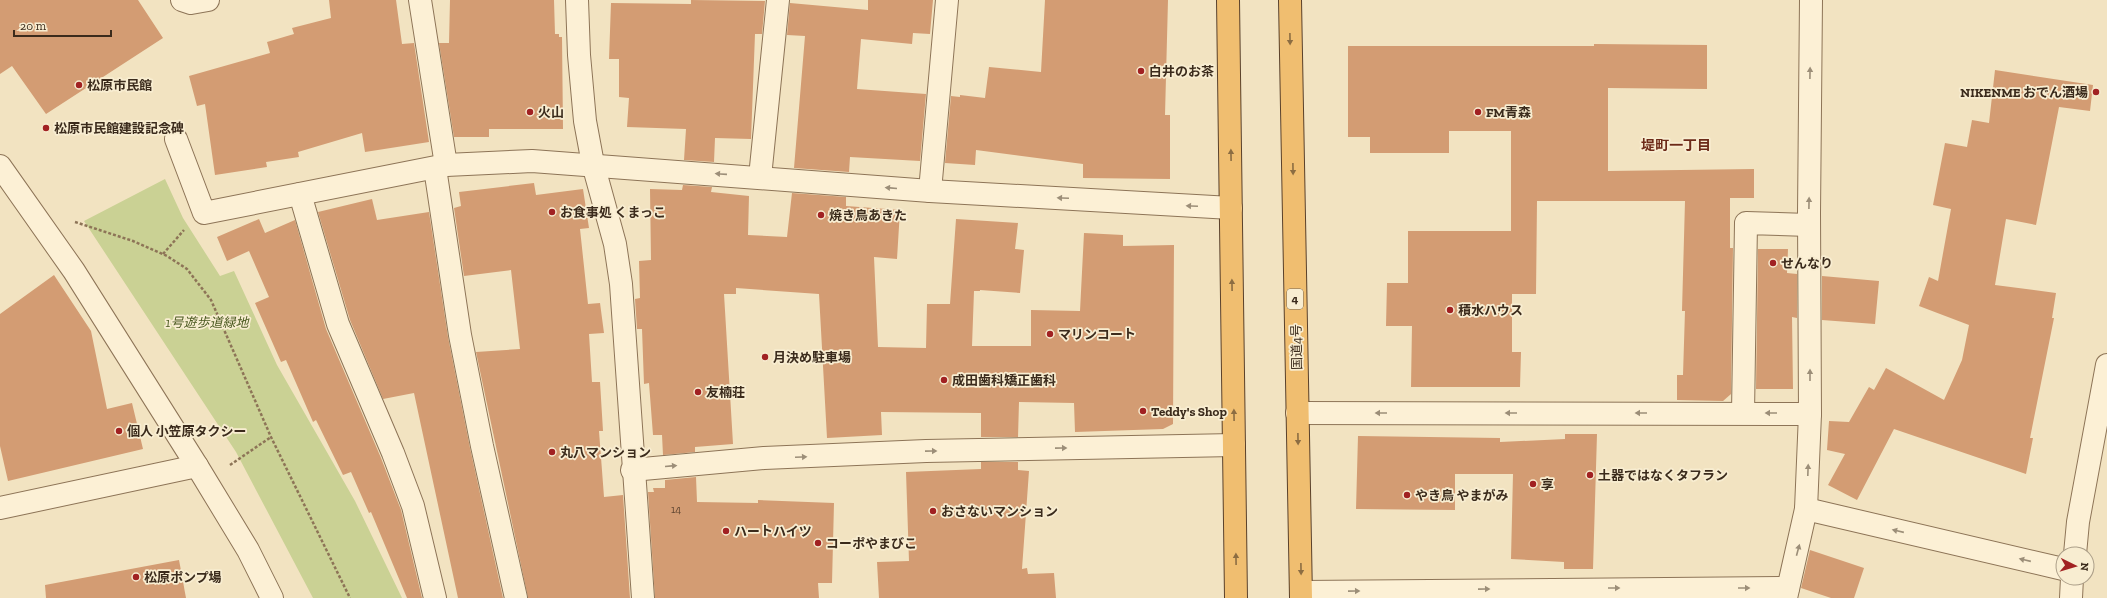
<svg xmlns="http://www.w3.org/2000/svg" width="2107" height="598" viewBox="0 0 2107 598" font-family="'Zilla Slab','Noto Sans JP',serif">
	<rect width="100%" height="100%" fill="#f2e3c1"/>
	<!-- green -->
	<polygon fill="#cad194" points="165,179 183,218 220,276 234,271 277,365 355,501 402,598 313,598 236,452 84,221"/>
	<!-- building -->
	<g fill="#d39c73">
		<polygon points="0,0 138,0 163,38 46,114 12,66 0,74"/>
		<polygon points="329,0 396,0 402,44 414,43 429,142 365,152 362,133 298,152 299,157 266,162 267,167 215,175 205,104 197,106 189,76 270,53 267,42 294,34 292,28 331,18"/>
		<polygon points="450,0 554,0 555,34 559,34 559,37 562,37 563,129 489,129 489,137 454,137 439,43 449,43"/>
		<polygon points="691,0 765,1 762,34 755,34 751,139 715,138 714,162 684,160 686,129 627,127 629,98 619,97 619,59 609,59 611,3 691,4"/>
		<polygon points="868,0 933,0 930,34 913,33 912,44 861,39 857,89 926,94 920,161 850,157 849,172 794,168 805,36 787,35 790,3 868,10"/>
		<polygon points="1045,0 1168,0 1165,115 1170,115 1170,179 1083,178 1083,164 976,150 975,165 945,163 951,96 960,97 960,95 985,98 989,67 1041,72"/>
		<polygon points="1594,44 1707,45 1707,89 1608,88 1608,171 1754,169 1754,198 1730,198 1730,248 1733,248 1731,394 1723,401 1677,400 1677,375 1683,375 1685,311 1682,311 1685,201 1537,201 1536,294 1512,294 1512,352 1521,352 1520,387 1411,387 1412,326 1386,326 1387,283 1408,283 1408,231 1511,231 1511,131 1449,131 1449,153 1370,153 1370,137 1348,137 1348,46 1594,46"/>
		<polygon points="1995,70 2093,85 2090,111 2059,107 2036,225 2006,219 1995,285 2056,293 2052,318 2054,318 2030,438 2033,438 2026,474 1894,429 1857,500 1828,485 1845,454 1827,450 1829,421 1849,422 1869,387 1874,390 1886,368 1944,400 1962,360 1969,325 1919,306 1929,277 1938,281 1951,209 1933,205 1945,143 1967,147 1972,120 1989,123"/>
		<polygon points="534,183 536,195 583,189 589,228 580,229 588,304 600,303 604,333 589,334 592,382 600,382 603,431 599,431 604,497 623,495 630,598 528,598 476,352 520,349 511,270 464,276 454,208 461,206 459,192"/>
		<polygon points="683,185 712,187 711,192 749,196 748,235 787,237 792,193 846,197 846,206 900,210 897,259 874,257 878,347 926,348 927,304 950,304 956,219 1018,223 1015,249 1024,250 1020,293 980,290 980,291 974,291 972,346 1031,346 1031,310 1080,311 1084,233 1123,235 1123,246 1174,245 1173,424 1163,429 1075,432 1074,403 1019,402 1018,437 981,437 981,413 881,412 882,435 827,438 819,294 736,288 736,294 724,294 733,444 695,447 695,452 663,455 662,435 653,435 649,383 644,384 642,329 637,329 635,299 640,298 639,261 651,260 650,189 682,190"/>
		<polygon points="372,199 377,220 429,212 448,337 470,448 503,598 458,598 414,393 383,399 350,320 318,212"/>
		<polygon points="259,219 265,233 295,220 326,329 381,458 401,510 422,598 407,598 371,512 369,513 351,472 343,475 316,420 313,422 286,360 281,362 255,303 269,297 249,251 227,261 217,237"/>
		<polygon points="1758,249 1788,249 1787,273 1797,274 1797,318 1792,317 1793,389 1756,389"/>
		<polygon points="54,275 91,331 107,409 132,403 143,449 8,481 0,446 0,314"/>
		<polygon points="1822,276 1879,281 1875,324 1822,320"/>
		<polygon points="1565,434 1597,434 1593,569 1564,569 1564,562 1511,559 1513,474 1455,474 1455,510 1356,509 1358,436 1500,438 1500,442 1565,439"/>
		<polygon points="981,462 1018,462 1018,470 1029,471 1022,569 1027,568 1028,574 1054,573 1056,598 879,598 877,562 909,561 906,472 981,469"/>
		<polygon points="696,477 697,502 758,503 758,500 834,503 832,583 818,583 819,598 655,598 648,492 654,492 653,488 665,488 665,480"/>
		<polygon points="1810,550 1864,568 1854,598 1831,598 1801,588"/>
		<polygon points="179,560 186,598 46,598 45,585"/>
	</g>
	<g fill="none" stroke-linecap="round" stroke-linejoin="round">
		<defs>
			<g id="minor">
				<polyline points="182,0 191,3 208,0"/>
				<polyline points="420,0 446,165"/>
				<polyline points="577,0 579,55 585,121 593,164 615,244 621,284 643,598"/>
				<polyline points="176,139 204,213 446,165 532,161 930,191 1231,208"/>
				<polyline points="0,166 74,271 197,466 248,550 272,598"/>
				<polyline points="435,168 460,335 482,446 516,598"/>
				<polyline points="760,177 778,0"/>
				<polyline points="930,191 947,0"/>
				<polyline points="300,194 338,324 393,453 413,506 435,598"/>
				<polyline points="1297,413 1810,414"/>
				<polyline points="1743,413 1746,223 1809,225"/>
				<polyline points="632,470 764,458 926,451 1234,445"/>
				<polyline points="0,508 197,466"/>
				<polyline points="1806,509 2063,569"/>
				<polyline points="1301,592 1788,588"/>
				<polyline points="1786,598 1806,509 1810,414 1809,213 1811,0"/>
			</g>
			<g id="tertiary">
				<polyline points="2075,554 2078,522 2107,365"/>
				<polyline points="2071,598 2072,578"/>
			</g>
			<g id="trunk">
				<polyline points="1228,0 1236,598"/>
				<polyline points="1290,0 1301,598"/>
			</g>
		</defs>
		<!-- minor casing -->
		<use href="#minor" stroke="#8d7457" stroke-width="24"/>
		<!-- tertiary casing -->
		<use href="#tertiary" stroke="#8d7457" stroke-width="24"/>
		<!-- trunk casing -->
		<use href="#trunk" stroke="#5a412b" stroke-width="24"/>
		<!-- path -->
		<g stroke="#8d7457" stroke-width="2.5" stroke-dasharray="3 2" stroke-linecap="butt">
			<polyline points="75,222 133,241 167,256 187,269 211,300 271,437 350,598"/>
			<polyline points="163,254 184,230"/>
			<polyline points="230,465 271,437"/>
		</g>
		<!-- minor -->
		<use href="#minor" stroke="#fcf0d5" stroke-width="22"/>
		<!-- tertiary -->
		<use href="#tertiary" stroke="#fcf0d5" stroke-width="22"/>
		<!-- trunk -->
		<use href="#trunk" stroke="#f0be70" stroke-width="22"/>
	</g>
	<!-- one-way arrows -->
	<defs><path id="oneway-solid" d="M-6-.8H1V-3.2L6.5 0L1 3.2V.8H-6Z"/></defs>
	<g fill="#8c6d42">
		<use href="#oneway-solid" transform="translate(1290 39) rotate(89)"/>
		<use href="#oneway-solid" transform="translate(1231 155) rotate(-91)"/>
		<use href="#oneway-solid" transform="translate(1293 169) rotate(89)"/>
		<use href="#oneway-solid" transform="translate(1232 285) rotate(-91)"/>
		<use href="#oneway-solid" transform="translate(1234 415) rotate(-91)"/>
		<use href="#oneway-solid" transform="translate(1298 439) rotate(89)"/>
		<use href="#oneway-solid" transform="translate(1236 559) rotate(-91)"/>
		<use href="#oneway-solid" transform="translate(1301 569) rotate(89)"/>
	</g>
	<g fill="#9c8e78">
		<use href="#oneway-solid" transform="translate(1810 73) rotate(-89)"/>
		<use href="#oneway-solid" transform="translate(721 174) rotate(-176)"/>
		<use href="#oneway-solid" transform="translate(891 188) rotate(-175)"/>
		<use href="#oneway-solid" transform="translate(1063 198) rotate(-177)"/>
		<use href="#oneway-solid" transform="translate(1809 203) rotate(-89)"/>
		<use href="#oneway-solid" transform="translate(1192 206) rotate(-177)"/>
		<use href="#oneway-solid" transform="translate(1810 375) rotate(-90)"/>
		<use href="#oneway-solid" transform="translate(1381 413) rotate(180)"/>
		<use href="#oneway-solid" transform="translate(1511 413) rotate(180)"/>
		<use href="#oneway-solid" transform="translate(1641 413) rotate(180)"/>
		<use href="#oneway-solid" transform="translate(1771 413) rotate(-180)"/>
		<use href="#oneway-solid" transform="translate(1061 448) rotate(-1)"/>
		<use href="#oneway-solid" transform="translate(931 451) rotate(-1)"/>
		<use href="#oneway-solid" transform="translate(801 457) rotate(-3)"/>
		<use href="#oneway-solid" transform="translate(671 466) rotate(-5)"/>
		<use href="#oneway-solid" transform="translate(1808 470) rotate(-88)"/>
		<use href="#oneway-solid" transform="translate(1898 531) rotate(-167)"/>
		<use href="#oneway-solid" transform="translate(1798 550) rotate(-75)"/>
		<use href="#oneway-solid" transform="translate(2025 560) rotate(-167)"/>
		<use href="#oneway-solid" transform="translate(1614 588)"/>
		<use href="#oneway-solid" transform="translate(1744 588)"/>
		<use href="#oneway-solid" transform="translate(1484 589) rotate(-1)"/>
		<use href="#oneway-solid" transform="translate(1354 591) rotate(-1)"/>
	</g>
	<!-- markers -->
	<g fill="#a12122" stroke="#f8edd1" stroke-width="1.5">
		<circle cx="1141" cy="71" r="4"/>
		<circle cx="79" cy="85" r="4"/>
		<circle cx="2096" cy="92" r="4"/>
		<circle cx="530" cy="112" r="4"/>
		<circle cx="1478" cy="112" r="4"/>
		<circle cx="46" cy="128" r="4"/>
		<circle cx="552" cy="212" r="4"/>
		<circle cx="821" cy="215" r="4"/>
		<circle cx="1773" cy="263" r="4"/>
		<circle cx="1450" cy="310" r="4"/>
		<circle cx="1050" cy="334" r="4"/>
		<circle cx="765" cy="357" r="4"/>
		<circle cx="944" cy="380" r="4"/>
		<circle cx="698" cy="392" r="4"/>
		<circle cx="1143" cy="411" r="4"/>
		<circle cx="119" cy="431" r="4"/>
		<circle cx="552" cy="452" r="4"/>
		<circle cx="1590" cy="475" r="4"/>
		<circle cx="1533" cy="484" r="4"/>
		<circle cx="1407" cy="495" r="4"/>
		<circle cx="933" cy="511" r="4"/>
		<circle cx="726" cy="531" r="4"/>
		<circle cx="818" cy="543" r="4"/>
		<circle cx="136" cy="577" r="4"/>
	</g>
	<g text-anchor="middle" stroke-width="3.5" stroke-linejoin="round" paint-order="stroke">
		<!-- number labels -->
		<g font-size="11" fill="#614732">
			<text x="676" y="513">14</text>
		</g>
		<!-- shield labels -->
		<rect fill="#f8edd1" stroke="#746552" stroke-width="1" x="1287" y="289" width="16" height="20" rx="3"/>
		<g font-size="12" font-weight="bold" fill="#3b2b1c">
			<text x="1295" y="303">4</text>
		</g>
		<!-- poi labels -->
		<g font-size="13" font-weight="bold" fill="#3b2b1c" stroke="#f8edd1" text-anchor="start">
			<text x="1149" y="76">白井のお茶</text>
			<text x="87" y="90">松原市民館</text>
			<text x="2088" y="97" text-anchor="end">NIKENME おでん酒場</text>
			<text x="538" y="117">火山</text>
			<text x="1486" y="117">FM青森</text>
			<text x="54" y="133">松原市民館建設記念碑</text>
			<text x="560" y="217">お食事処 くまっこ</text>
			<text x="829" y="220">焼き鳥あきた</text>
			<text x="1781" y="268">せんなり</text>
			<text x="1458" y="315">積水ハウス</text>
			<text x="1058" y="339">マリンコート</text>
			<text x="773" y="362">月決め駐車場</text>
			<text x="952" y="385">成田歯科矯正歯科</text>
			<text x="706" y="397">友楠荘</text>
			<text x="1151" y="416">Teddy's Shop</text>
			<text x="127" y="436">個人 小笠原タクシー</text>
			<text x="560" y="457">丸八マンション</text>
			<text x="1598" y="480">土器ではなくタフラン</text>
			<text x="1541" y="489">享</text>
			<text x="1415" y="500">やき鳥 やまがみ</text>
			<text x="941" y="516">おさないマンション</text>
			<text x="734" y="536">ハートハイツ</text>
			<text x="826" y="548">コーポやまびこ</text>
			<text x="144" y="582">松原ポンプ場</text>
		</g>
		<!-- park labels -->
		<g font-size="13" font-style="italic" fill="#4b5a21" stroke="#f8edd1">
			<text x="207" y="327">1号遊歩道緑地</text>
		</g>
		<!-- street labels -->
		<g font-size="13" fill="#3b2b1c" stroke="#f8edd1">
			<text transform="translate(1296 347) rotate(-91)" y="5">国道4号</text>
		</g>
		<!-- neighbourhood labels -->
		<g font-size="14" font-weight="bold" fill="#6c2a18" stroke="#f8edd1">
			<text x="1676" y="150">堤町一丁目</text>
		</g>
	</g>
	<!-- north arrow -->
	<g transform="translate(2075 566) rotate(95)"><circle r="19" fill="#f8edd1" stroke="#ac9f89"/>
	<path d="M0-3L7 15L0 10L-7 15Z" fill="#a12122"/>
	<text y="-6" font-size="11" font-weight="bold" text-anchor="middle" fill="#3b2b1c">N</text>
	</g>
	<!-- scale -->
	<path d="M14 30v6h97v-6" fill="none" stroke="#3b2b1c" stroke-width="2"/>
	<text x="20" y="30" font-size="12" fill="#3b2b1c" stroke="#f8edd1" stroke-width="3" paint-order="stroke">20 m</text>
</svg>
